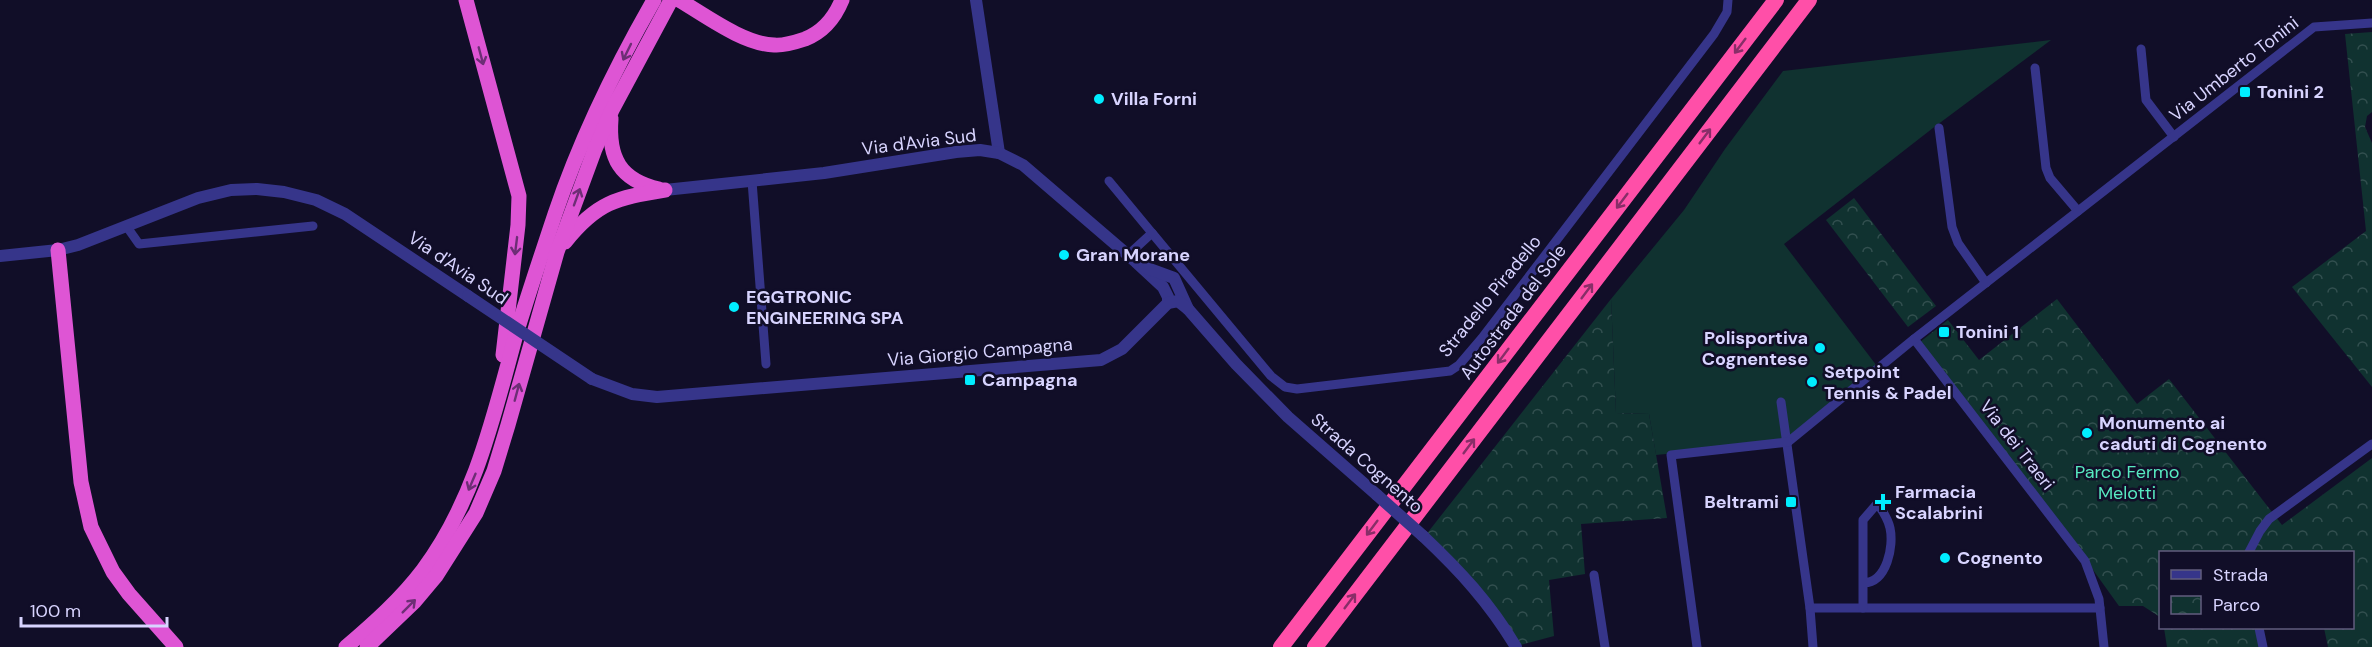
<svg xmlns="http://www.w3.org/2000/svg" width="2372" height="647" viewBox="0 0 2372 647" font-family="'DM Sans',sans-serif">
	<defs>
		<pattern id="park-crowns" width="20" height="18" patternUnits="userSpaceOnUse" patternTransform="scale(1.5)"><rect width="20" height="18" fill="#103230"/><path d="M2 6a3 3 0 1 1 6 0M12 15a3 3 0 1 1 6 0" fill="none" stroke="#324f4f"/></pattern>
	</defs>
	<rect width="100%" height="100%" fill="#110e28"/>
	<!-- grass -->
	<polygon fill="#103230" points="2051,40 1933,128 1784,244 1880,370 1787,442 1656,455 1649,414 1616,413 1611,299 1684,210 1725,149 1783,71"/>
	<!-- park -->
	<g fill="url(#park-crowns)">
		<polygon points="2372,32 2372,112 2367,116 2365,127 2372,143 2372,387 2292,287 2366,231 2345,34"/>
		<polygon points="1854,198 1936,306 1908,327 1826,220"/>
		<polygon points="1611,299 1616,413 1649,414 1667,518 1581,524 1585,574 1549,580 1554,636 1520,645 1425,536"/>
		<polygon points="2057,299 2137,404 2169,379 2282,525 2372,458 2372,647 2328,647 2324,628 2352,628 2352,552 2160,552 2160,617 2143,606 2119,606 2078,549 1920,342 1948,320 1979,360"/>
		<polygon points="2164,628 2257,628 2261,647 2167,647"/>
	</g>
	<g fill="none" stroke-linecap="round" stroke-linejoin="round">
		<!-- minor -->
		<g stroke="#36358a" stroke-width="9">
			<polyline points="2141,49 2146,100 2174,137"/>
			<polyline points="2035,68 2046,168 2050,178 2078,211"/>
			<polyline points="1939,128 1952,227 1958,243 1986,283"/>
			<polyline points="752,181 766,364"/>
			<polyline points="1109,181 1152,233 1128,255"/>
			<polyline points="127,227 139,244 313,226"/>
			<polyline points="1152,233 1271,376 1285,387 1297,389 1450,371 1459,365 1482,338 1714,34 1727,12 1728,0"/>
			<polyline points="1914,339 2085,561 2099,599 2104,647"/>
			<polyline points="1781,402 1810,608 1813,647"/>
			<polyline points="1788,442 1914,339 2314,27 2372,23"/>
			<polyline points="2249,552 2260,531 2269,519 2372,444"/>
			<polyline points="1594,575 1605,647"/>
			<polyline points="1810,608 2100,608"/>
			<path d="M1863,608V520L1876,505L1879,506C1884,513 1888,519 1890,528C1894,546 1887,582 1864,583"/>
			<polyline points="2259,628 2263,647"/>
			<polyline points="1697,647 1671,455 1788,442"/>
		</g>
		<!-- tertiary -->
		<g stroke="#36358a" stroke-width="12">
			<polyline points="976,0 999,153"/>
			<polyline points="665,190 824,173 956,152 980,150 999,153 1023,165 1136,262 1163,287 1168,297 1168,303"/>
			<polyline points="0,256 58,250 78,245 198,198 231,190 257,189 284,192 316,200 345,214 468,296"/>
			<polyline points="1144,267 1174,278 1188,309 1236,364 1288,417 1377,495"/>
			<polyline points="592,379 632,394 657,397 1101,360 1122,349 1168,303 1178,301 1188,309"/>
			<path d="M1423,536C1460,571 1489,602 1516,647"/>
		</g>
		<!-- trunk -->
		<g stroke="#de55d4" stroke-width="15">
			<polyline points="466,0 519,196 518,225 503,355"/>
			<path d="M679,0C705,15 743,44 774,45C784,46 796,42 805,39C823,32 835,17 842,0"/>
			<path d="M611,119C608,158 620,180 659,189"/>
			<path d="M565,242C597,202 616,198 665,190"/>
			<polyline points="58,250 81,482 91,527 113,572 129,594 176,647"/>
			<path d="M346,647C374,623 401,599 423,570C476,499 494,414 517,331C529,292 542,253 555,214C580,140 615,68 654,0"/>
			<polyline points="367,647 415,601 436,576 476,513 494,471 508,425 557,252 595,149 612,110 671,0"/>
		</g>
		<!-- motorway -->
		<g stroke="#ff4fa8" stroke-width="16">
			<polyline points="1281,647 1776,0"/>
			<polyline points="1315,647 1809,0"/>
		</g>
		<!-- tertiary-bridge -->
		<g stroke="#36358a" stroke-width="12">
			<polyline points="468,296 592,379"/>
			<polyline points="1377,495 1423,536"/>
		</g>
	</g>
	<!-- one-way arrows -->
	<defs><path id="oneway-shaft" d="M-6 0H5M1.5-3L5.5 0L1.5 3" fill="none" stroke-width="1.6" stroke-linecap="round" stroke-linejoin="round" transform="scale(1.5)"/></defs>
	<g stroke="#882e68">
		<use href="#oneway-shaft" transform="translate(1740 46) rotate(127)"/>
		<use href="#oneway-shaft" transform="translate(1705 136) rotate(-53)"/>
		<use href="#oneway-shaft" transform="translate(1622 201) rotate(127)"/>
		<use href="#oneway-shaft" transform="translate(1587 291) rotate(-53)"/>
		<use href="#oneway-shaft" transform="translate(1503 356) rotate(127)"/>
		<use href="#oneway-shaft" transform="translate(1469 446) rotate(-53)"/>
		<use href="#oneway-shaft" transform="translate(1372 528) rotate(127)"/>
		<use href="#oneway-shaft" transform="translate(1350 601) rotate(-53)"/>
	</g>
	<g stroke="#6d2e75">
		<use href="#oneway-shaft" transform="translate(627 52) rotate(116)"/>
		<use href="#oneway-shaft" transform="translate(481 56) rotate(75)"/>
		<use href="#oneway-shaft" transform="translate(577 197) rotate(-70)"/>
		<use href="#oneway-shaft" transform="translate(516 246) rotate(97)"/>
		<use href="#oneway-shaft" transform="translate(517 392) rotate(-75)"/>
		<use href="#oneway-shaft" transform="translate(472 482) rotate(113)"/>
		<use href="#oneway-shaft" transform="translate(409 606) rotate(-45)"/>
	</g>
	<!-- markers -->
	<g fill="#00edff" stroke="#110e28" stroke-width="2">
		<rect x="2239" y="86" width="12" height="12" rx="3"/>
		<circle cx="1099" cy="99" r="6"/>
		<circle cx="1064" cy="255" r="6"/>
		<circle cx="734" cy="307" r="6"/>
		<rect x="1938" y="326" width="12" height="12" rx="3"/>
		<circle cx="1820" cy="348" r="6"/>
		<rect x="964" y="374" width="12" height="12" rx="3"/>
		<circle cx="1812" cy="382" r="6"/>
		<circle cx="2087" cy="433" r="6"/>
		<rect x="1785" y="496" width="12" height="12" rx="3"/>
		<path d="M1880 493h6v6h6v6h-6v6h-6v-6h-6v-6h6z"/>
		<circle cx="1945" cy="558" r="6"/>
	</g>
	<g text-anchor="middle" stroke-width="5" stroke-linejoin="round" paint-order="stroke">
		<!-- street labels -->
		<g font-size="18" fill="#d8d4ff" stroke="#110e28">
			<text transform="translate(2234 69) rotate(-38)" y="6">Via Umberto Tonini</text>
			<text transform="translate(919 142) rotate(-7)" y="6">Via d'Avia Sud</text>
			<text transform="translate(458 268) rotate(34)" y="6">Via d'Avia Sud</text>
			<text transform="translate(1490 296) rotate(-51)" y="6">Stradello Piradello</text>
			<text transform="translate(1513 312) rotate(-53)" y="6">Autostrada del Sole</text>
			<text transform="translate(980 352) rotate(-5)" y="6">Via Giorgio Campagna</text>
			<text transform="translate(2017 445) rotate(52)" y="6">Via dei Traeri</text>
			<text transform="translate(1367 463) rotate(41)" y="6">Strada Cognento</text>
		</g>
		<!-- poi labels -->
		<g font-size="18" font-weight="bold" fill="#d8d4ff" stroke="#110e28" text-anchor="start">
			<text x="2257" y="98">Tonini 2</text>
			<text x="1111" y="105">Villa Forni</text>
			<text x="1076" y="261">Gran Morane</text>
			<text x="746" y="303">EGGTRONIC<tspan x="746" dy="21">ENGINEERING SPA</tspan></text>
			<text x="1956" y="338">Tonini 1</text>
			<text x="1808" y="344" text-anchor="end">Polisportiva<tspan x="1808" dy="21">Cognentese</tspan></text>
			<text x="1824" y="378">Setpoint<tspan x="1824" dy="21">Tennis &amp; Padel</tspan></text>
			<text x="982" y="386">Campagna</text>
			<text x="2099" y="429">Monumento ai<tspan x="2099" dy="21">caduti di Cognento</tspan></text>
			<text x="1895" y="498">Farmacia<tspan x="1895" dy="21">Scalabrini</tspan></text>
			<text x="1779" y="508" text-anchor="end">Beltrami</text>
			<text x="1957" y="564">Cognento</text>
		</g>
		<!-- park labels -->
		<g font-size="18" fill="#57e9c0" stroke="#110e28">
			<text x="2127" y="478">Parco Fermo<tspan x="2127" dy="21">Melotti</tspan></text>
		</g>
	</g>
	<!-- legend -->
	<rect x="2159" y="551" width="195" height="78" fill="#110e28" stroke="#615d7e" stroke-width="1.5"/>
	<rect x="2171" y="570" width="30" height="9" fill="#36358a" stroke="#615d7e" stroke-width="1.5"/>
	<text x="2213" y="581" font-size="18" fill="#d8d4ff">Strada</text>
	<rect x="2171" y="596" width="30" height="18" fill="url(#park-crowns)" stroke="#615d7e" stroke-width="1.5"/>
	<text x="2213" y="611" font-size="18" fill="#d8d4ff">Parco</text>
	<!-- scale -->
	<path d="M21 617v9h146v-9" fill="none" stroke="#d8d4ff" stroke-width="3"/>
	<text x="30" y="617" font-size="18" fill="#d8d4ff" stroke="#110e28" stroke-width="4.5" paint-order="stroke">100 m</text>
</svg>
